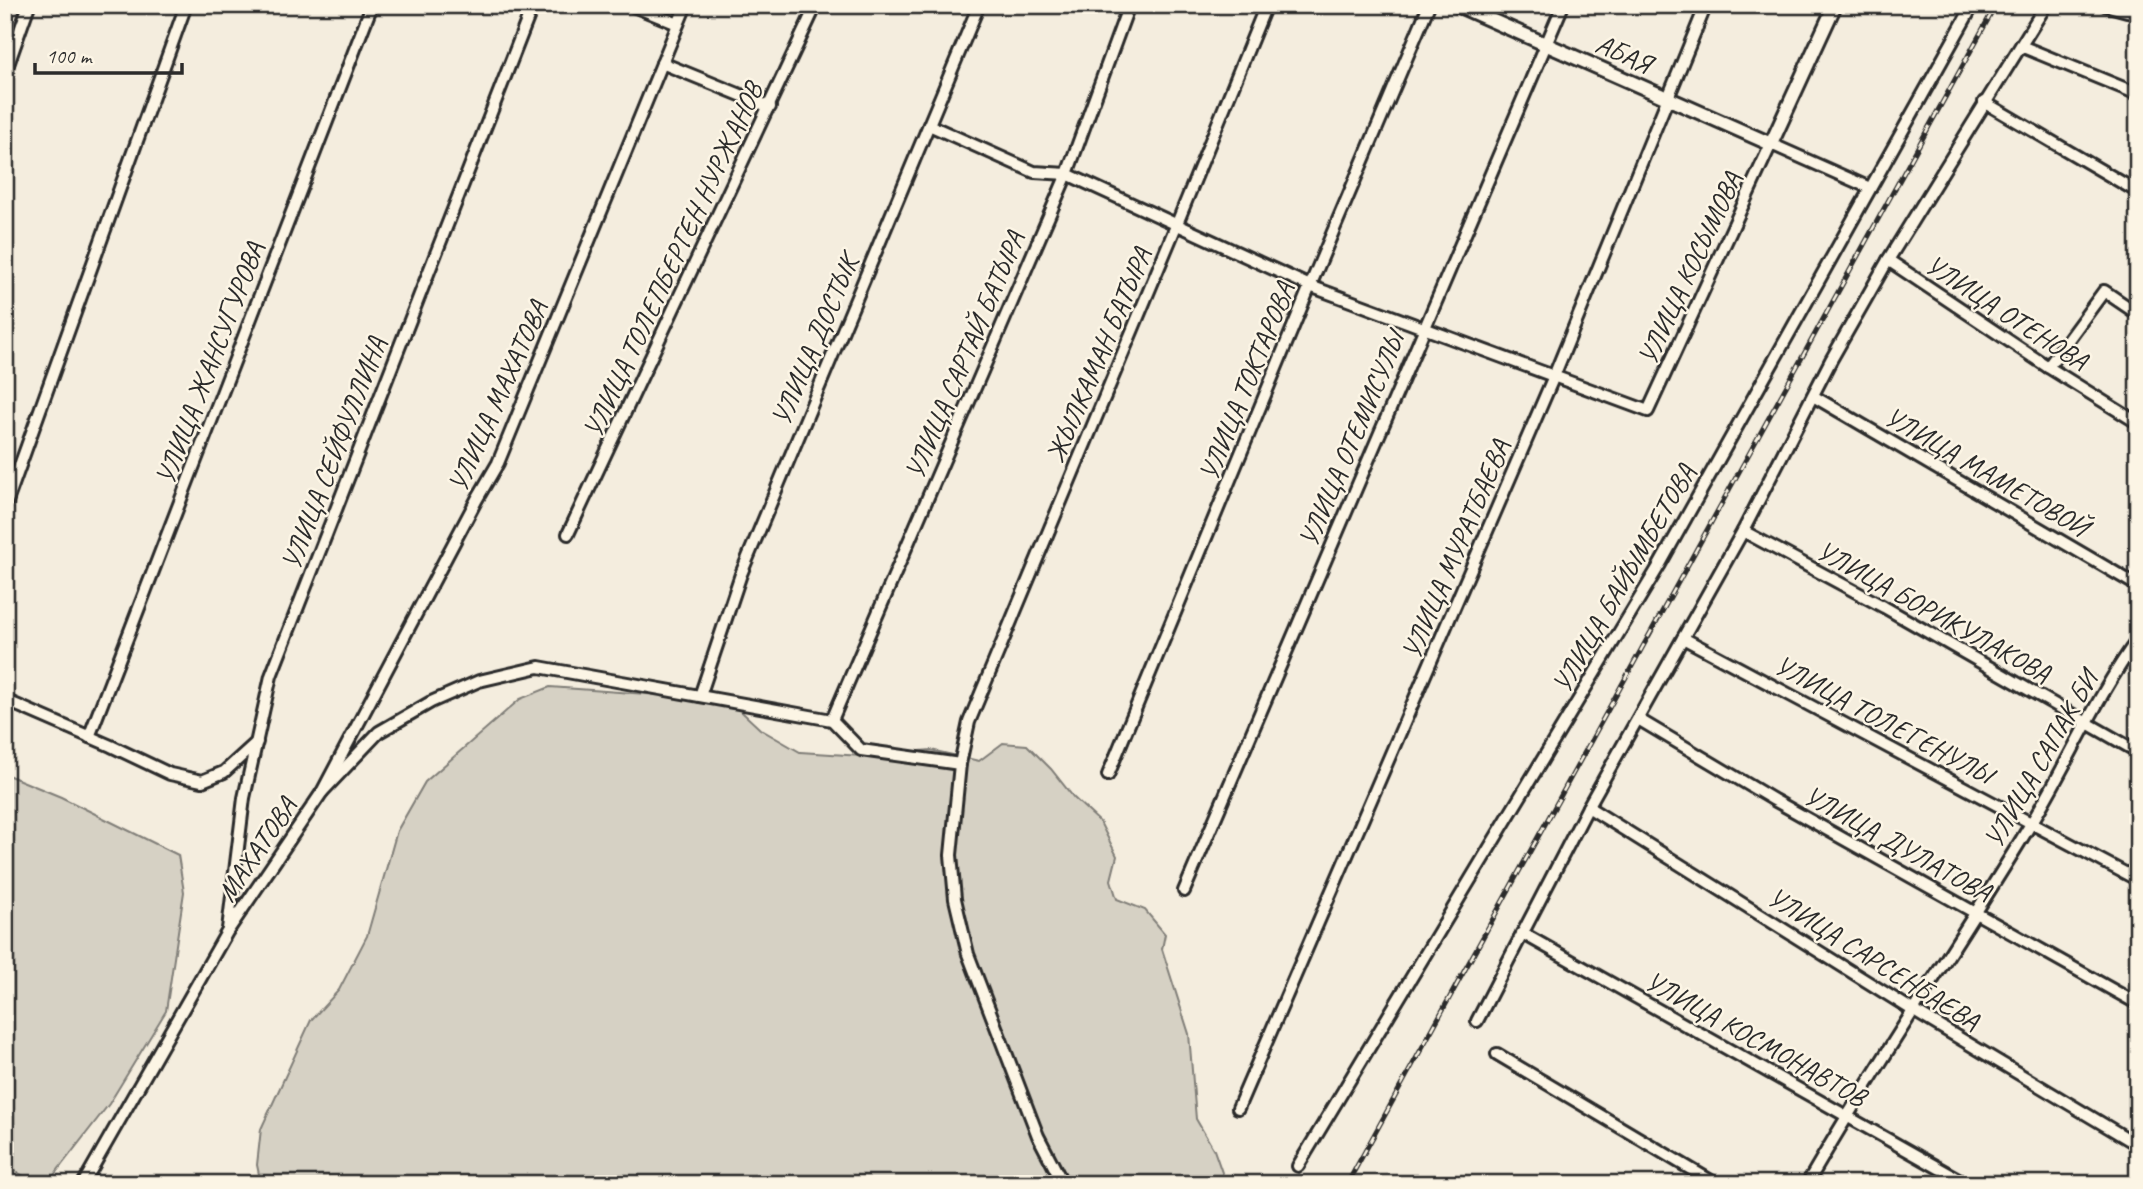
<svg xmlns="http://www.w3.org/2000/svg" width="2143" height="1189" viewBox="0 0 2143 1189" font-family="Caveat,sans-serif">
	<rect width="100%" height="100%" fill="#f4edde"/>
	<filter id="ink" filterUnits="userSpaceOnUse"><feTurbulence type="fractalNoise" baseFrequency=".0143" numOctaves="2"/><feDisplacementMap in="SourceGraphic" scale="14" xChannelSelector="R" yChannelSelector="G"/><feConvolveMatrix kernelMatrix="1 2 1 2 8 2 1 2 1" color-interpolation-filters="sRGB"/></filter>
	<g filter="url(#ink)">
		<!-- green -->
		<g fill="#d6d1c4" stroke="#807e78" stroke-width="2">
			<polygon points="550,687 729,700 760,729 800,752 862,756 931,750 979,761 1003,743 1027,745 1051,769 1074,798 1100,822 1117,856 1111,880 1117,899 1145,910 1165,934 1162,949 1189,1034 1196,1119 1214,1150 1226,1184 261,1184 257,1165 261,1129 311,1020 339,990 367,936 397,831 425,782 520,699"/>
			<polygon points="5,774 61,797 178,855 184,892 166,1011 109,1104 47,1184 37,1184 5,1165"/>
		</g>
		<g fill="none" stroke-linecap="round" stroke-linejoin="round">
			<defs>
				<g id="minor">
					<polyline points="631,5 678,24"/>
					<polyline points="2105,5 2138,14"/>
					<polyline points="2021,46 2138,94"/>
					<polyline points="662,63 770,107"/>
					<polyline points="5,73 29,5"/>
					<polyline points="1984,102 2138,192"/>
					<polyline points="929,125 1034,172 1067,174 1310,286 1648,411 1771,144 1870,188"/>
					<polyline points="1888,260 2048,367 2138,423"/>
					<polyline points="2048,367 2104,291 2138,314"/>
					<polyline points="1813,396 2138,586"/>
					<polyline points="5,507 186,5"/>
					<polyline points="1743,531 1884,607 2138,752"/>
					<polyline points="568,534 816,5"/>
					<polyline points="1683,638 2138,880"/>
					<polyline points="700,696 741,574 979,5"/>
					<polyline points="5,700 111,746 170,774 202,781 224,772 257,742"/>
					<polyline points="1638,719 1774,800 2138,1004"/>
					<polyline points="832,720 1067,174 1129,5"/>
					<polyline points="89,737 372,5"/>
					<polyline points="960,764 951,855 955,899 968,954 1038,1136 1063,1184"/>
					<polyline points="1108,775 1310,286 1429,5"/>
					<polyline points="322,792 379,732 431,702 479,681 539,667 832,720 861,750 960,764 969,722 1176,226 1266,5"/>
					<polyline points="1588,807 1914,1011 2138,1145"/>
					<polyline points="1184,891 1563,5"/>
					<polyline points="228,929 244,798 271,676 533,5"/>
					<polyline points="1522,933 1967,1184"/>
					<polyline points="1477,1021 1588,807 1743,531 1831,360 1888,260 2046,5"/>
					<polyline points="1497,1054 1716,1184"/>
					<polyline points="1238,1108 1554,376 1706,5"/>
					<polyline points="1298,1166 1659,566 1973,5"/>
					<polyline points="83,1184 227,932 322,792 477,499 498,463 686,5"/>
					<path d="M1807,1184C1877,1062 1956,947 2029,827C2067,766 2095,698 2138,639"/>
				</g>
				<polyline id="tertiary" points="1457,5 1771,144 1835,5"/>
			</defs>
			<!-- minor casing -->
			<use href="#minor" stroke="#2b2b2b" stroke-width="16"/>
			<!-- tertiary casing -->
			<use href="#tertiary" stroke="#2b2b2b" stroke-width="18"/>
			<!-- minor -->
			<use href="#minor" stroke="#fcf5e5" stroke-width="10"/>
			<!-- tertiary -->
			<use href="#tertiary" stroke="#fcf5e5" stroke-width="12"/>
			<defs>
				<polyline id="rail" points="1347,1184 1996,5"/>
			</defs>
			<!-- rail casing -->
			<use href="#rail" stroke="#2b2b2b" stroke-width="5"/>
			<!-- rail -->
			<use href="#rail" stroke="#fcf5e5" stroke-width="2.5" stroke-dasharray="8" stroke-linecap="butt"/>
		</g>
	</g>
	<g text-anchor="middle" stroke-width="5" stroke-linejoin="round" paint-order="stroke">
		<!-- street labels -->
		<g font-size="28" fill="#2b2b2b" stroke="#fcf5e5">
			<text transform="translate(1624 53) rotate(24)" y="10">АБАЯ</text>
			<text transform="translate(672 260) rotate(-65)" y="10">УЛИЦА ТОЛЕПБЕРГЕН НУРЖАНОВ</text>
			<text transform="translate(1689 268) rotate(-65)" y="10">УЛИЦА КОСЫМОВА</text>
			<text transform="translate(2007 312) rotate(33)" y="10">УЛИЦА ОТЕНОВА</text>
			<text transform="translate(814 340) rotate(-67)" y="10">УЛИЦА ДОСТЫК</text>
			<text transform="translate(964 355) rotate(-67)" y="10">УЛИЦА САРТАЙ БАТЫРА</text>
			<text transform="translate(1098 355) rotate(-67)" y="10">ЖЫЛКАМАН БАТЫРА</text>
			<text transform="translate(209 363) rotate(-69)" y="10">УЛИЦА ЖАНСУГУРОВА</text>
			<text transform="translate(1246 381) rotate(-68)" y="10">УЛИЦА ТОКТАРОВА</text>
			<text transform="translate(497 396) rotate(-66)" y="10">УЛИЦА МАХАТОВА</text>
			<text transform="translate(1351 439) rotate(-67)" y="10">УЛИЦА ОТЕМИСУЛЫ</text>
			<text transform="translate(333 453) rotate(-69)" y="10">УЛИЦА СЕЙФУЛЛИНА</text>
			<text transform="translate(1987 471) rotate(30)" y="10">УЛИЦА МАМЕТОВОЙ</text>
			<text transform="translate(1455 549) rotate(-67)" y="10">УЛИЦА МУРАТБАЕВА</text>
			<text transform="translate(1623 578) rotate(-60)" y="10">УЛИЦА БАЙЫМБЕТОВА</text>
			<text transform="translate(1934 611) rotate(29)" y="10">УЛИЦА БОРИКУЛАКОВА</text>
			<text transform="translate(1884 719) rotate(28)" y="10">УЛИЦА ТОЛЕГЕНУЛЫ</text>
			<text transform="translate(2040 759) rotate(-60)" y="10">УЛИЦА САПАК БИ</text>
			<text transform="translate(1898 843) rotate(29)" y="10">УЛИЦА ДУЛАТОВА</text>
			<text transform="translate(256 849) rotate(-56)" y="10">МАХАТОВА</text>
			<text transform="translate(1874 958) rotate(32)" y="10">УЛИЦА САРСЕНБАЕВА</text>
			<text transform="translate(1756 1038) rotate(29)" y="10">УЛИЦА КОСМОНАВТОВ</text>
		</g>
	</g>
	<!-- margin -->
	<rect width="2143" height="1189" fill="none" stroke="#fcf5e5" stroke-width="28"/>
	<rect x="14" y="14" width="2115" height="1161" fill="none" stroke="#2b2b2b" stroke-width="2.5" filter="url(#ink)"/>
	<!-- scale -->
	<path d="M35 63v10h147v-10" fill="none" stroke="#2b2b2b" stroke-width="3.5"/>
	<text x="46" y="63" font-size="21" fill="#2b2b2b" stroke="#fcf5e5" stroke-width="5" paint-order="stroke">100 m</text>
</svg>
